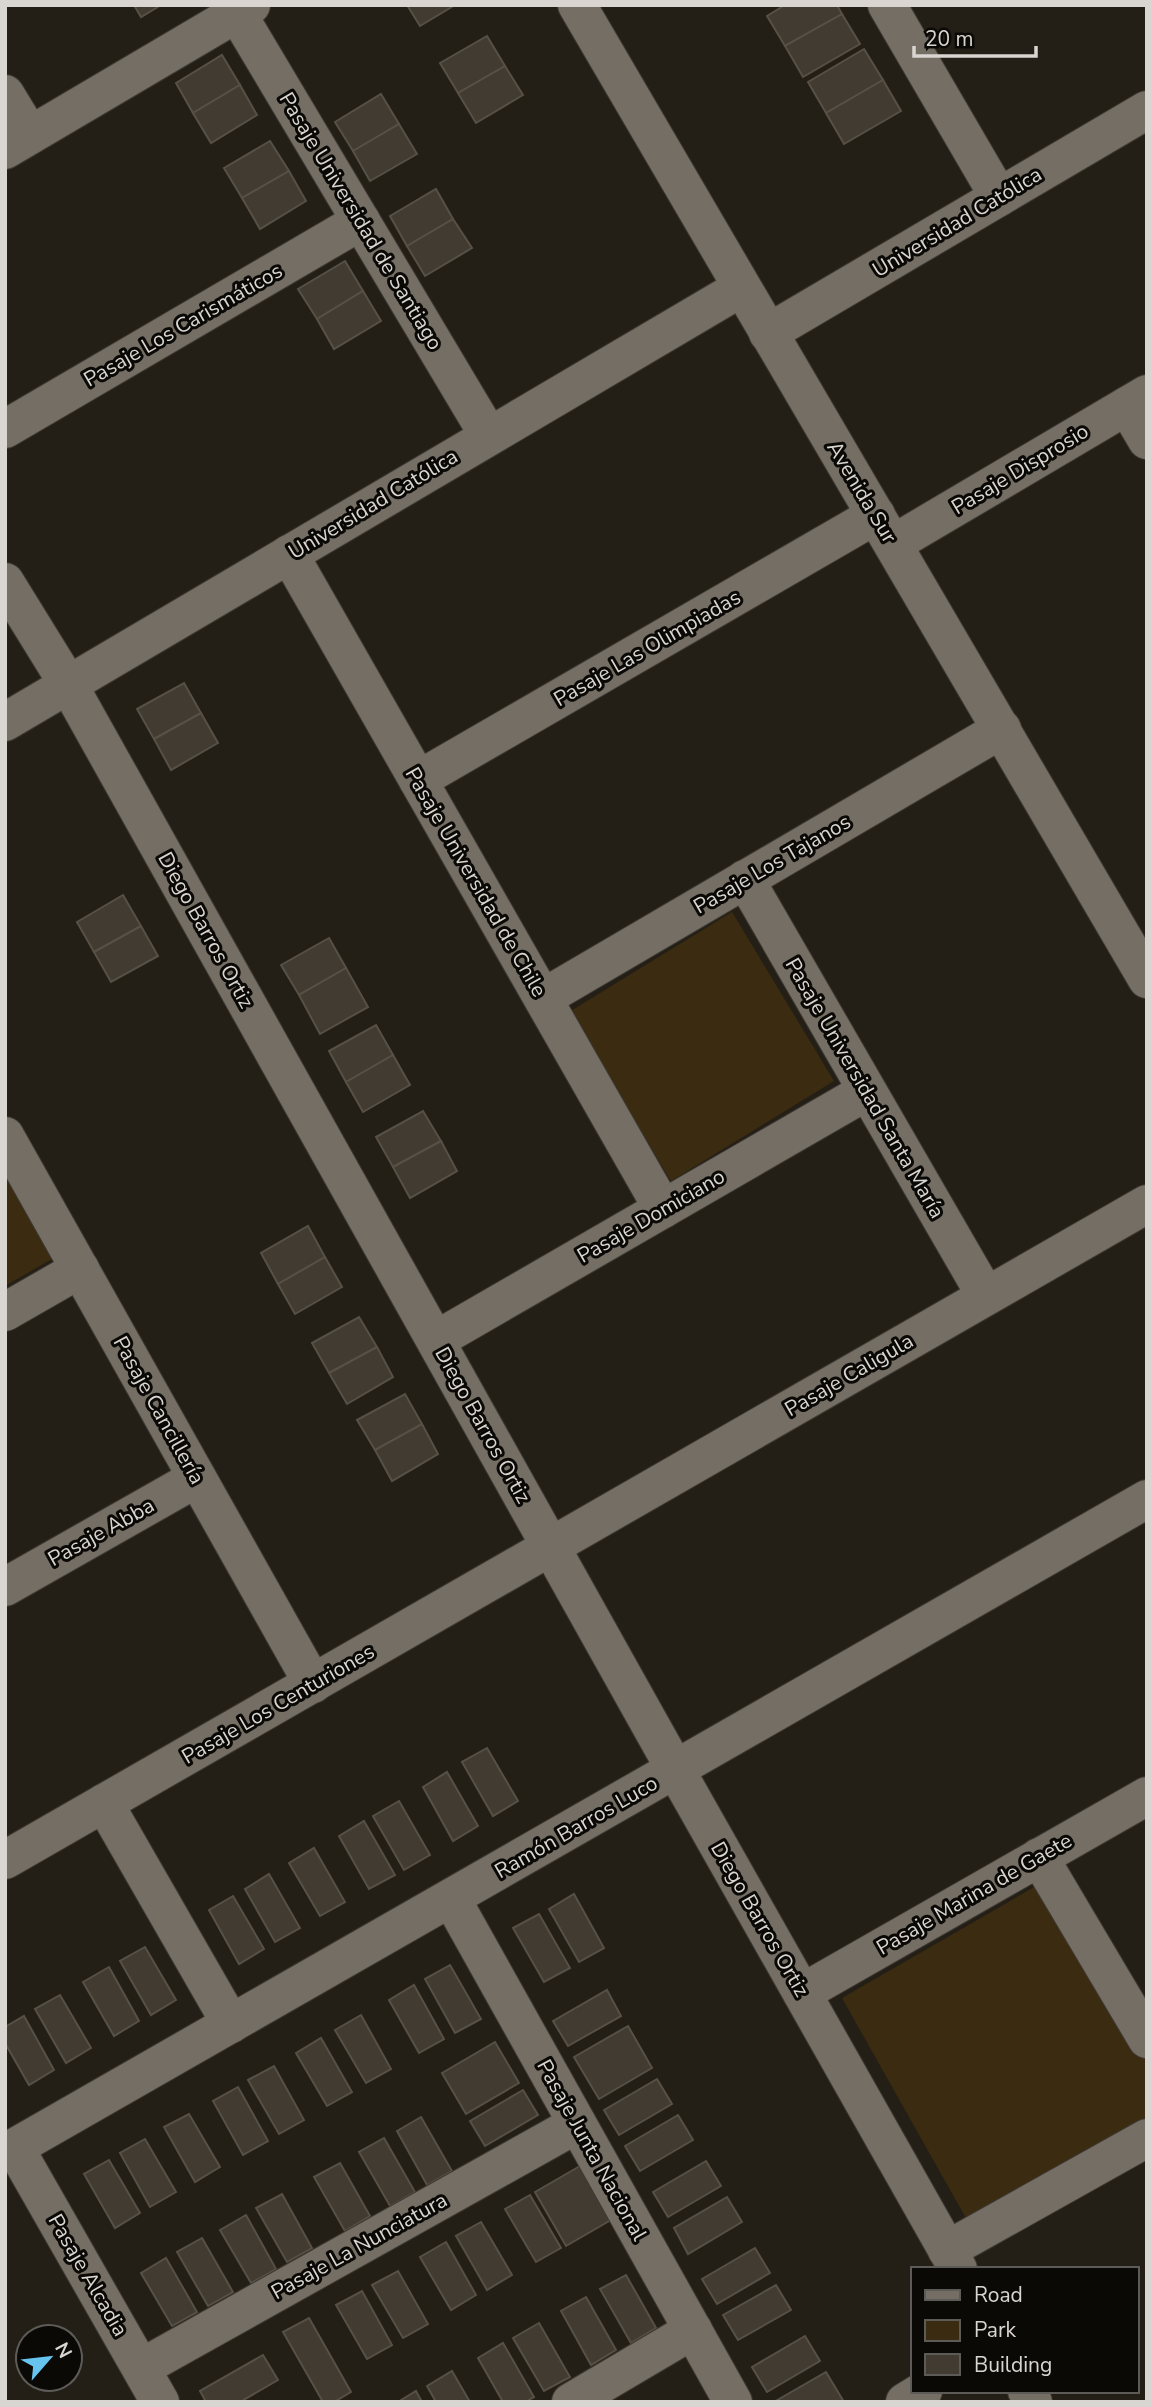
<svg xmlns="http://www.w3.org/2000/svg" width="1152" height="2407" viewBox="0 0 1152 2407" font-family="'Nunito Sans',sans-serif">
	<rect width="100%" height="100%" fill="#241f16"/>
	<!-- green -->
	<g fill="#3b2b10">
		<polygon points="732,912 834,1081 671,1181 569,1012"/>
		<polygon points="5,1175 52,1259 5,1286"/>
		<polygon points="1050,1878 1147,2051 1147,2132 975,2234 842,1998"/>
	</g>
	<!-- building -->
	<g fill="#413b32" stroke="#575047" stroke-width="2">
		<polygon points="134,5 161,5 141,17"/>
		<polygon points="407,5 455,5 420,26"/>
		<polygon points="785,5 837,5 842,14 785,46 767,16"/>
		<polygon points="842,14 860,44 803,77 785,46"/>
		<polygon points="487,36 505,66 458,93 440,63"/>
		<polygon points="864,49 883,80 826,113 808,82"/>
		<polygon points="222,55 240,85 193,113 176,83"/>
		<polygon points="505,66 523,95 476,123 458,93"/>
		<polygon points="883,80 901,111 844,144 826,113"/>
		<polygon points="240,85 257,115 211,143 193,113"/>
		<polygon points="381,94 399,124 353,151 335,122"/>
		<polygon points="399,124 417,154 370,181 353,151"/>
		<polygon points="270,141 289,171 242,198 224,168"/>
		<polygon points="289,171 306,201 260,229 242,198"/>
		<polygon points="436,189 453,219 407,246 390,216"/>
		<polygon points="453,219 472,248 425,276 407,246"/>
		<polygon points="345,261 363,291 317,319 298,289"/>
		<polygon points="363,291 381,321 334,349 317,319"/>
		<polygon points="184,683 201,713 154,739 137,709"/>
		<polygon points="201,713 218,743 171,770 154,739"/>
		<polygon points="123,895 141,926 94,952 77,922"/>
		<polygon points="141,926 158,956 111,982 94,952"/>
		<polygon points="329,938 346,968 299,995 281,965"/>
		<polygon points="346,968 368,1007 320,1034 299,995"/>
		<polygon points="376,1025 393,1055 346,1082 329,1051"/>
		<polygon points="393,1055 410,1085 363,1112 346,1082"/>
		<polygon points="423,1111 441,1141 393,1167 376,1137"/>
		<polygon points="441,1141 457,1171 410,1198 393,1167"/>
		<polygon points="308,1226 325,1257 278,1284 261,1253"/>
		<polygon points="325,1257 342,1287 295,1314 278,1284"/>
		<polygon points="359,1317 377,1347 329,1373 312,1343"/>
		<polygon points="377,1347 393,1377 347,1404 329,1373"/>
		<polygon points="405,1394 422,1424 375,1450 357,1420"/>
		<polygon points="422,1424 438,1454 392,1481 375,1450"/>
		<polygon points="487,1748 518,1801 493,1816 462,1762"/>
		<polygon points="447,1772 478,1826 453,1841 423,1787"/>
		<polygon points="399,1801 430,1855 404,1870 373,1816"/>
		<polygon points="364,1821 395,1875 369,1889 339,1836"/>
		<polygon points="314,1848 345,1902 320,1916 289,1863"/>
		<polygon points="269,1874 300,1928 275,1942 245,1889"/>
		<polygon points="574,1894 604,1948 579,1962 549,1909"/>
		<polygon points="233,1896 264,1949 239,1964 209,1910"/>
		<polygon points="539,1914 570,1968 544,1982 513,1928"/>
		<polygon points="145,1947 176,2000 151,2015 120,1961"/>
		<polygon points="450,1965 481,2019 455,2033 425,1979"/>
		<polygon points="109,1967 139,2021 114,2036 83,1982"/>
		<polygon points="414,1985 444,2039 419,2053 389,2000"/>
		<polygon points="607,1990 621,2016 568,2046 553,2021"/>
		<polygon points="60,1995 91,2048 66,2063 35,2009"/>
		<polygon points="361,2015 391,2069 366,2083 335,2030"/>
		<polygon points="24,2016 54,2070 29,2085 5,2043 5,2027"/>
		<polygon points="628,2026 652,2068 599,2099 574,2057"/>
		<polygon points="321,2038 352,2092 327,2106 296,2053"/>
		<polygon points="495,2042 519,2083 466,2114 442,2073"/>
		<polygon points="274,2066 304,2120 279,2134 248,2080"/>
		<polygon points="657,2079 672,2104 619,2135 604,2110"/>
		<polygon points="238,2087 268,2141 243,2155 213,2101"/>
		<polygon points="523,2090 538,2115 485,2146 470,2121"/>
		<polygon points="189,2114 220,2167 195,2182 164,2127"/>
		<polygon points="678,2115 693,2140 640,2171 625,2146"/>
		<polygon points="421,2117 452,2171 427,2185 397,2131"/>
		<polygon points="384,2138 415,2192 390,2206 359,2152"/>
		<polygon points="145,2139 176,2192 150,2207 120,2153"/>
		<polygon points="109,2160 140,2213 115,2228 84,2174"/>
		<polygon points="706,2161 721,2186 668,2217 653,2192"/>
		<polygon points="340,2163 370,2216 345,2231 314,2177"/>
		<polygon points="580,2166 611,2220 566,2246 535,2192"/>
		<polygon points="282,2194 312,2248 287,2262 256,2208"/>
		<polygon points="530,2195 561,2248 536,2262 505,2209"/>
		<polygon points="727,2197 742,2222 688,2254 674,2228"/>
		<polygon points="246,2215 276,2269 251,2283 220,2230"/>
		<polygon points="481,2222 512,2275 487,2290 456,2236"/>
		<polygon points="202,2238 233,2292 208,2306 177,2252"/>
		<polygon points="446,2242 476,2295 451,2310 420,2257"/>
		<polygon points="755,2248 770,2273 717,2304 702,2279"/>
		<polygon points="166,2258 197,2312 172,2326 141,2273"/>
		<polygon points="398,2271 428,2324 403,2338 372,2285"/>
		<polygon points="626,2275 656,2328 631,2343 600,2289"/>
		<polygon points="776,2285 791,2310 738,2340 723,2315"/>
		<polygon points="362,2291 392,2345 367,2359 336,2305"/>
		<polygon points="586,2297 616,2350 591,2365 561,2311"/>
		<polygon points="309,2318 351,2392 334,2402 323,2402 283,2332"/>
		<polygon points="539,2323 570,2377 544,2391 513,2338"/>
		<polygon points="805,2336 820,2361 767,2392 752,2367"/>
		<polygon points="503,2343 534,2397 525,2402 503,2402 478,2358"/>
		<polygon points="263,2355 278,2380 240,2402 206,2402 200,2391"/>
		<polygon points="452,2371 470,2402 436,2402 427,2386"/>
		<polygon points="826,2372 844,2402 774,2402"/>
		<polygon points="416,2391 422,2402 398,2402"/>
	</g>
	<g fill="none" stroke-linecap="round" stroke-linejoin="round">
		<defs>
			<g id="minor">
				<polyline points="232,5 489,436"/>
				<polyline points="887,5 999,197"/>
				<polyline points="5,94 30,135"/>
				<polyline points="5,150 251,5"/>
				<polyline points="768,333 1147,110"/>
				<polyline points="1127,406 1147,440"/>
				<polyline points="5,429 361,221"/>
				<polyline points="893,544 1147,394"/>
				<polyline points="289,554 663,1209"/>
				<polyline points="5,582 68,684 661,1744 958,2269"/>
				<polyline points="5,722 741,288"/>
				<polyline points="418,780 876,515"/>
				<polyline points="745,879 986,1296"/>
				<polyline points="543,998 1002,729"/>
				<polyline points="5,1136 313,1684"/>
				<polyline points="5,1312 80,1269"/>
				<polyline points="436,1340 867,1091"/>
				<polyline points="5,1587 197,1478"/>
				<polyline points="104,1803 231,2024"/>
				<polyline points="1039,1857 1147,2039"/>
				<polyline points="5,1860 1147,1204"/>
				<polyline points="451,1898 733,2402"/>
				<polyline points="802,1993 1147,1796"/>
				<polyline points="15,2148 160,2402"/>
				<polyline points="5,2153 1147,1499"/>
				<polyline points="947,2250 1147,2138"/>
				<polyline points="141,2368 577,2124"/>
				<polyline points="1027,2391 1033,2402"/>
				<polyline points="571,2402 693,2330"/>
				<polyline points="905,2402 923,2391"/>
			</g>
			<polyline id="tertiary" points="577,5 1147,979"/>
		</defs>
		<!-- minor casing -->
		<use href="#minor" stroke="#3e3a34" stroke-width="40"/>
		<!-- tertiary casing -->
		<use href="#tertiary" stroke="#3e3a34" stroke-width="40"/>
		<!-- minor -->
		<use href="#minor" stroke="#746e64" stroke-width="38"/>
		<!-- tertiary -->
		<use href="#tertiary" stroke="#746e64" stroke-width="38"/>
	</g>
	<g text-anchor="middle" stroke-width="6" stroke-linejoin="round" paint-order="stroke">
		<!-- street labels -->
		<g font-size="21" fill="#d9d5d0" stroke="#0b0906">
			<text transform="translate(361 221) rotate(59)" y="7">Pasaje Universidad de Santiago</text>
			<text transform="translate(957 222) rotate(-31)" y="7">Universidad Católica</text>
			<text transform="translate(183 325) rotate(-30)" y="7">Pasaje Los Carismáticos</text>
			<text transform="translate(1020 469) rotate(-31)" y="7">Pasaje Disprosio</text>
			<text transform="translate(862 492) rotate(59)" y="7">Avenida Sur</text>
			<text transform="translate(373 504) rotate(-31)" y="7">Universidad Católica</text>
			<text transform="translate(647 648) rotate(-30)" y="7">Pasaje Las Olimpiadas</text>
			<text transform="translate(772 864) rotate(-30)" y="7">Pasaje Los Tajanos</text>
			<text transform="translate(476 882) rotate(60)" y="7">Pasaje Universidad de Chile</text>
			<text transform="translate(206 930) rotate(61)" y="7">Diego Barros Ortiz</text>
			<text transform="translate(865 1088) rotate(60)" y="7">Pasaje Universidad Santa María</text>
			<text transform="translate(651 1216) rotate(-30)" y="7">Pasaje Domiciano</text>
			<text transform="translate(849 1375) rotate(-30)" y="7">Pasaje Caligula</text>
			<text transform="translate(159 1410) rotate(61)" y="7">Pasaje Cancillería</text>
			<text transform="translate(483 1425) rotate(61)" y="7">Diego Barros Ortiz</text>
			<text transform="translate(101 1532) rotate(-29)" y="7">Pasaje Abba</text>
			<text transform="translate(278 1704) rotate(-30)" y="7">Pasaje Los Centuriones</text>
			<text transform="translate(576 1827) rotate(-30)" y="7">Ramón Barros Luco</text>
			<text transform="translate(974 1894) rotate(-30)" y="7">Pasaje Marina de Gaete</text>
			<text transform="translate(760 1919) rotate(60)" y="7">Diego Barros Ortiz</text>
			<text transform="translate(592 2150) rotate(61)" y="7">Pasaje Junta Nacional</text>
			<text transform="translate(359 2246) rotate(-29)" y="7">Pasaje La Nunciatura</text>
			<text transform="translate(88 2275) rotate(60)" y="7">Pasaje Alcadia</text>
		</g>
	</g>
	<!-- border -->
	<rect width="1152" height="2407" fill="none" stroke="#d9d5d0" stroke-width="14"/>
	<!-- legend -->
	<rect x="911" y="2267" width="228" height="126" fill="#0b0906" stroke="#5d5b57" stroke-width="2"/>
	<rect x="925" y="2290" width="35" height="10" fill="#746e64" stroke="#5d5b57" stroke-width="2"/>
	<text x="974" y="2302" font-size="21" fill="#d9d5d0">Road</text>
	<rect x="925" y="2320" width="35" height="21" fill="#3b2b10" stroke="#5d5b57" stroke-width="2"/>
	<text x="974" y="2337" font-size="21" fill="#d9d5d0">Park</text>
	<rect x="925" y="2354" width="35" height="21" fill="#413b32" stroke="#5d5b57" stroke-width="2"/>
	<text x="974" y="2372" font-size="21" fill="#d9d5d0">Building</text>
	<!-- north arrow -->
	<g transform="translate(49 2358) rotate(62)"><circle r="33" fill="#0b0906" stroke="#5d5b57" stroke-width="2"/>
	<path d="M0-5L12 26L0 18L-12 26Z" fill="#66c4ef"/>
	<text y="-10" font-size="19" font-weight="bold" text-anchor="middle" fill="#d9d5d0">N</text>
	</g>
	<!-- scale -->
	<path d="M914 46v10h122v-10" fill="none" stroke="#d9d5d0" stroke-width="3.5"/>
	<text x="925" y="46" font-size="21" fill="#d9d5d0" stroke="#0b0906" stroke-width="5" paint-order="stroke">20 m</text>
</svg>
